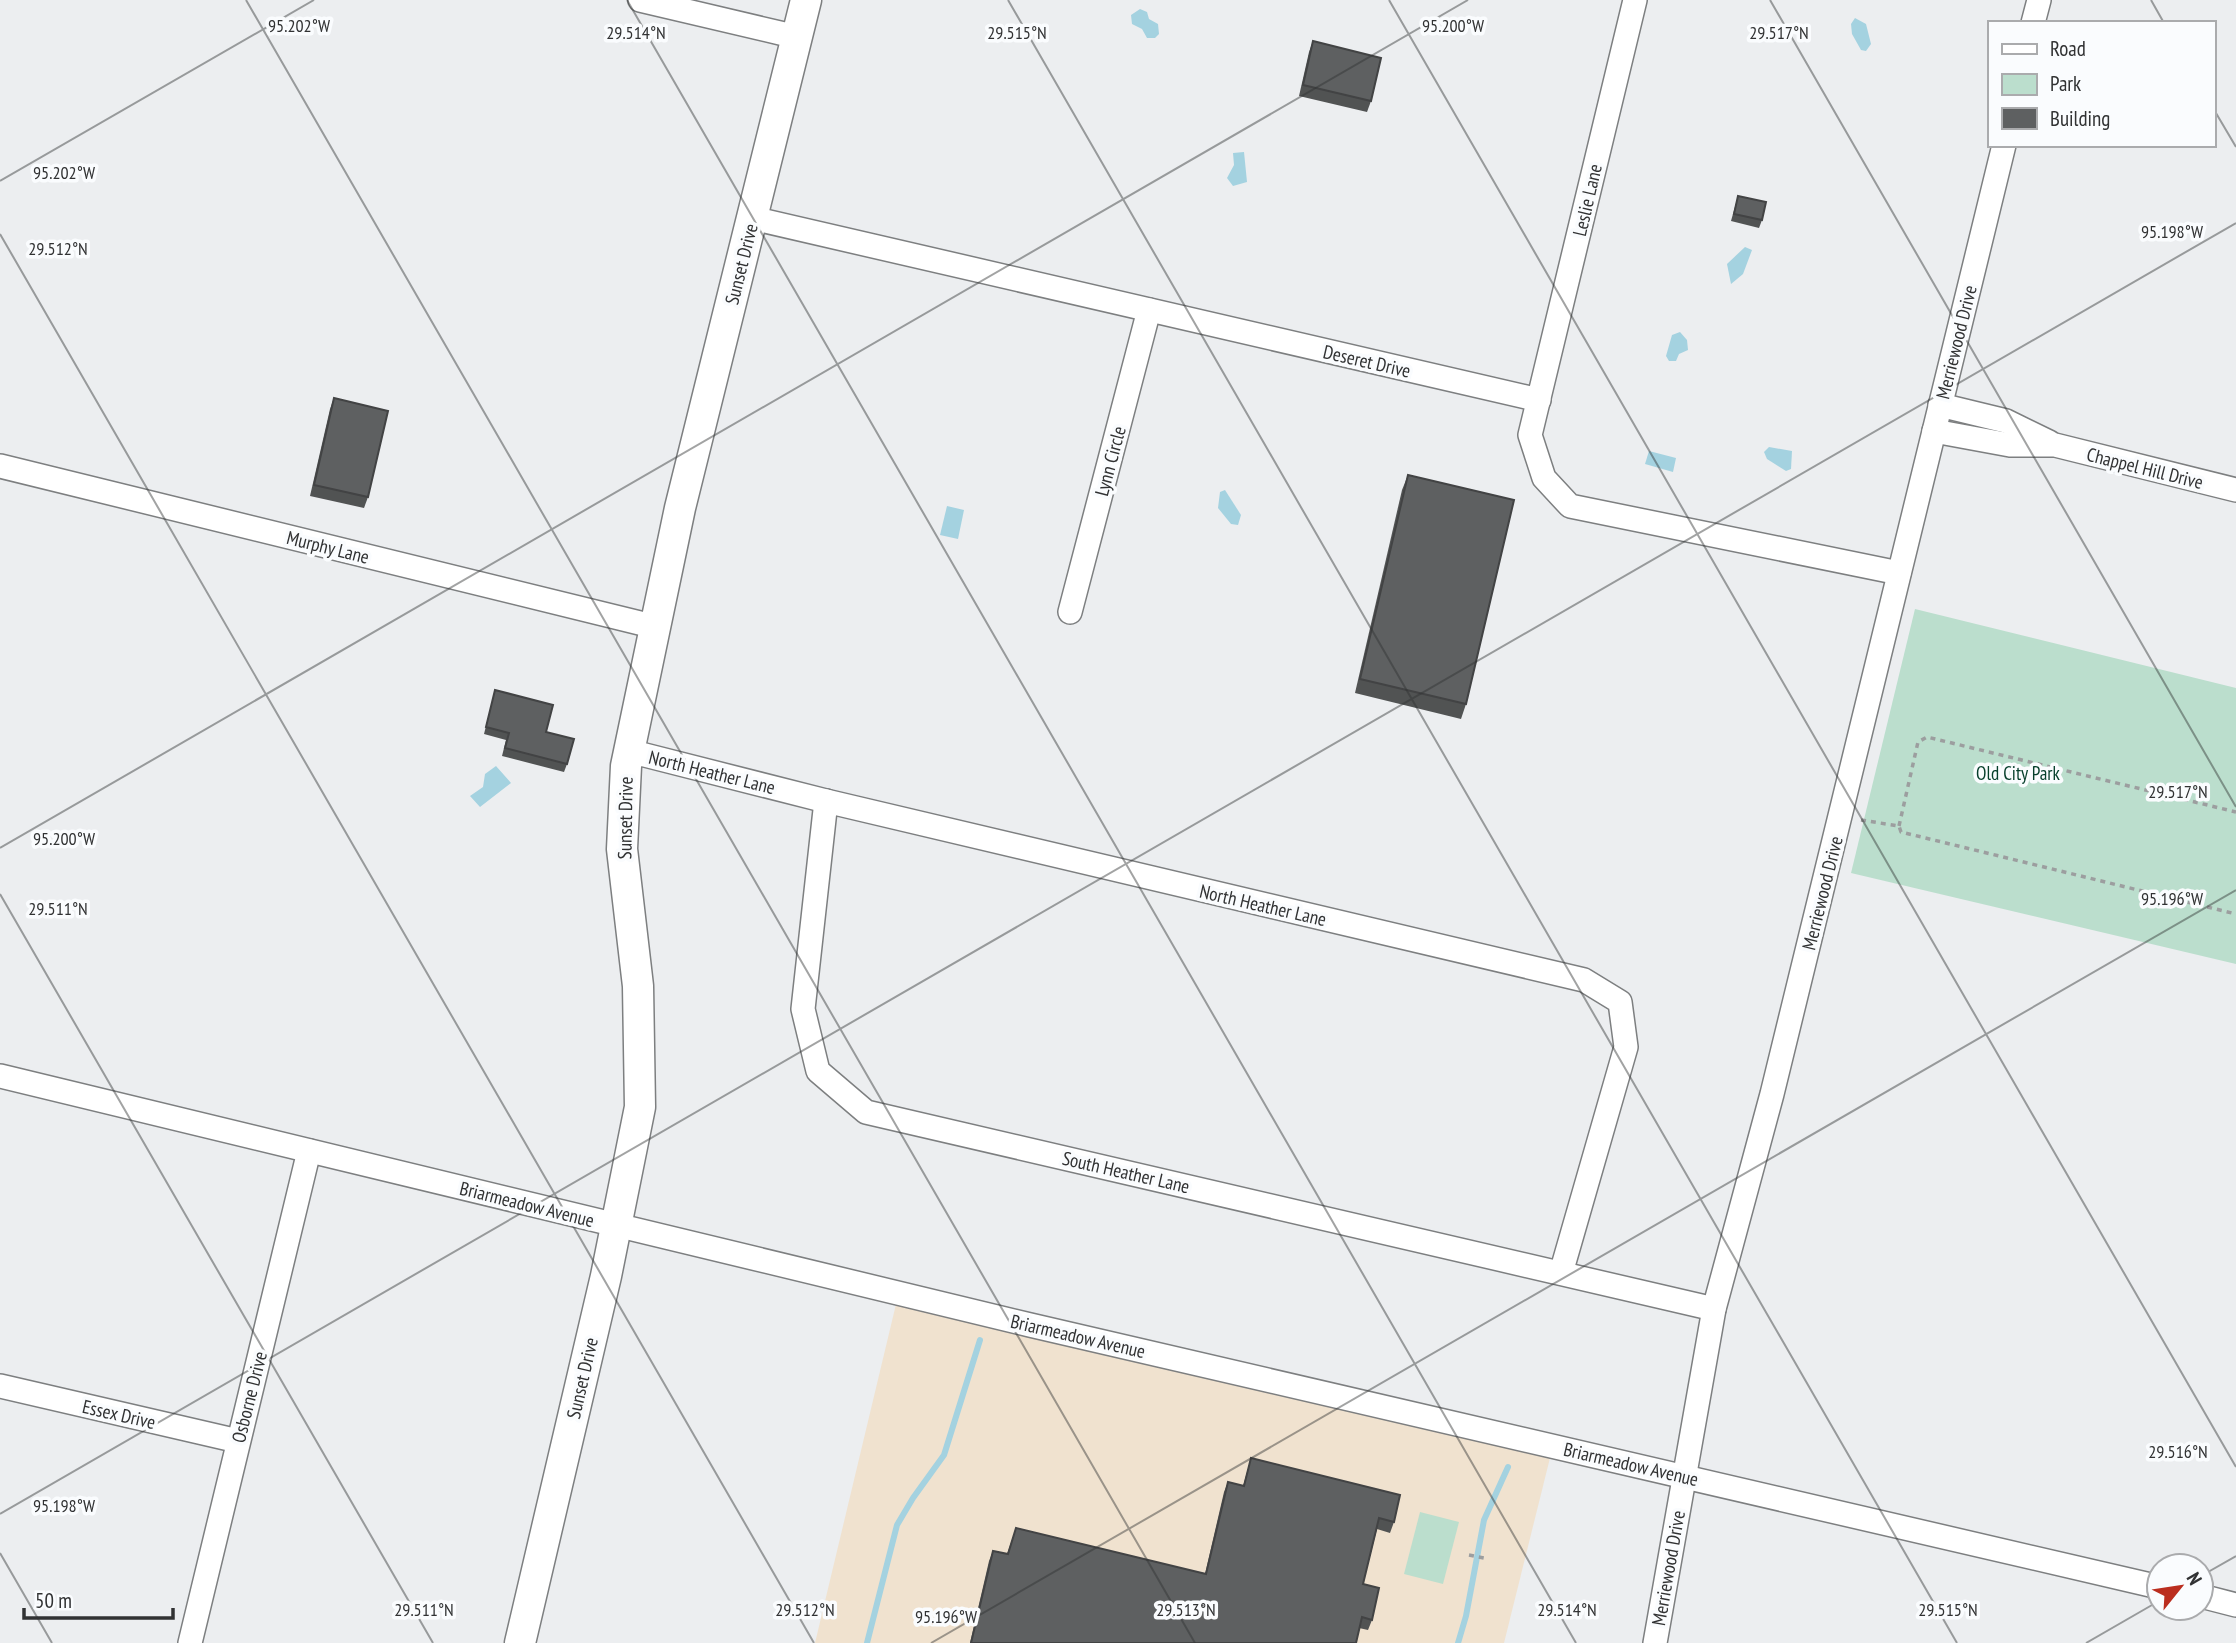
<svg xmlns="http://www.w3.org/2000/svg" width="2236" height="1643" viewBox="0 0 2236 1643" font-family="'PT Sans Narrow',sans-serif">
	<rect width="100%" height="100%" fill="#eceef0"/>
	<!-- education -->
	<polygon fill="#f0e2cf" points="897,1300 1550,1458 1504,1643 815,1643"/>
	<!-- green -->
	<g fill="#bbdecd">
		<polygon points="1915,609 2236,688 2236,964 1851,873"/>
		<polygon points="1420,1512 1459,1522 1443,1584 1404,1574"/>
	</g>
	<!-- water -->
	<g fill="#a4d2e0">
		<polygon points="1140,9 1147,12 1149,19 1158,24 1159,34 1155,38 1147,38 1142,29 1132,24 1131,15"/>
		<polygon points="1855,18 1866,24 1871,44 1866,51 1861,50 1852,34 1851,24"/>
		<polygon points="1244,152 1247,182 1233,186 1227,178 1234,165 1233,153"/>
		<polygon points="1745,247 1752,250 1743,274 1731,284 1727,264"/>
		<polygon points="1680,332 1687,340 1688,350 1679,354 1676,361 1669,361 1666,356 1672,335"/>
		<polygon points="1769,447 1792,451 1791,469 1786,471 1767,459 1764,452"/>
		<polygon points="1649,451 1676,458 1673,472 1645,464"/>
		<polygon points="1225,490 1241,515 1238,525 1231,524 1218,508 1220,492"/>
		<polygon points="947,506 964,510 958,539 940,535"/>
		<polygon points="496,766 511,783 480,807 470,796 483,787 485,774"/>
	</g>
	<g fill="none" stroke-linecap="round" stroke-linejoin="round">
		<!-- stream -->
		<g stroke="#a4d2e0" stroke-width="6">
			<polyline points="867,1643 897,1525 913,1498 944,1455 980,1340"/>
			<polyline points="1458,1643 1466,1616 1484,1520 1508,1467"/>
		</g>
		<defs>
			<g id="minor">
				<polyline points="640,0 797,37"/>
				<polyline points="1635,0 1530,435 1544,478 1570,506 1899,573"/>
				<polyline points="2033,23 2039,0"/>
				<polyline points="752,218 1539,400"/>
				<polyline points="1940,405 2006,421 2049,442"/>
				<polyline points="1934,431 2010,445 2055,445 2236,490"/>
				<polyline points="0,466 656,627"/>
				<polyline points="1070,612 1149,310"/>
				<polyline points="629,751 826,801 1584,980 1620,1002 1626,1047 1561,1273"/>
				<polyline points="826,801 803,1009 818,1071 866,1112 1714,1309"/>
				<polyline points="0,1076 1030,1325 2159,1587"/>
				<polyline points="0,1386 238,1441"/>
				<polyline points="2201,1596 2236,1605"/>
				<polyline points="190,1643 309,1151"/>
				<polyline points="1655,1643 1714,1309 1772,1094 2004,145"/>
			</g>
			<polyline id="tertiary" points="520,1643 606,1276 640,1107 638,986 622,849 626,766 680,508 806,0"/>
		</defs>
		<!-- minor casing -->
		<use href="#minor" stroke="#7d7f80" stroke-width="26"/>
		<!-- tertiary casing -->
		<use href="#tertiary" stroke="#7d7f80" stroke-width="33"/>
		<!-- path -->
		<g stroke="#9c9e9f" stroke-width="3.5" stroke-dasharray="5 5" stroke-linecap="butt">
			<polyline points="1861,820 1899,826 1901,832 2236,914"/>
			<polyline points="1899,826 1918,742 1927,737 2236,812"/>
			<polyline points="1469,1555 1484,1558"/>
		</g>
		<!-- minor -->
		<use href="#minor" stroke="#fff" stroke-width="23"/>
		<!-- tertiary -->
		<use href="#tertiary" stroke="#fff" stroke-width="30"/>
	</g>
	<!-- wall -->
	<g fill="#515353">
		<polygon points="1313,41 1371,101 1367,112 1299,96 1309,52"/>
		<polygon points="1738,196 1762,220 1759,228 1731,221"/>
		<polygon points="334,398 368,497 364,508 310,496 330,409"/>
		<polygon points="1408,475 1466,704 1461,719 1355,693 1402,490"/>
		<polygon points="495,690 546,732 567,764 564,772 502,756 506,740 484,734"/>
		<polygon points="1251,1458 1394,1522 1390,1533 1377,1529 1363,1584 1372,1620 1368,1630 1359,1628 1356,1643 970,1643 989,1561 993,1551 1007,1554 1016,1528 1205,1574 1224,1492 1228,1482 1243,1486"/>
	</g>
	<!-- building -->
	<g fill="#5e6061" stroke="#424344" stroke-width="2">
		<polygon points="1313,41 1381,58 1371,101 1303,85"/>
		<polygon points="1738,196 1766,202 1762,220 1734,214"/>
		<polygon points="334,398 388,411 368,497 314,485"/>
		<polygon points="1408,475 1514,500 1466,704 1360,679"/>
		<polygon points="495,690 553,705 546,732 574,739 567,764 505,748 509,733 486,727"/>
		<polygon points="1251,1458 1400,1495 1394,1522 1379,1518 1363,1584 1379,1588 1372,1620 1362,1617 1356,1643 971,1643 993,1551 1008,1554 1016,1528 1206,1574 1228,1482 1244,1486"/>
	</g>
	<!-- ticks -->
	<path fill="none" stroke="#313233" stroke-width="2" stroke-opacity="0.45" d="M246,0L1195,1643M627,0L1576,1643M1008,0L1957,1643M1389,0L2236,1467M1770,0L2236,807M2151,0L2164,23M2213,108L2236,147M0,181L314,0M0,234L814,1643M0,848L1468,0M0,894L433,1643M0,1514L2236,223M0,1553L52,1643M2201,1576L2236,1556M931,1643L2236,890M2086,1643L2159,1601"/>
	<g text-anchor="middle" stroke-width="7" stroke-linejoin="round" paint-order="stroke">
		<!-- street labels -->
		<g font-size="19" fill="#313233" stroke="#fafcfe">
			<text transform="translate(1587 200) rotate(-77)" y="7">Leslie Lane</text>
			<text transform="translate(741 264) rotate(-76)" y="7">Sunset Drive</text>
			<text transform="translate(1956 342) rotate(-76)" y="7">Merriewood Drive</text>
			<text transform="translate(1367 361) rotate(13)" y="7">Deseret Drive</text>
			<text transform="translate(1110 461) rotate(-75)" y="7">Lynn Circle</text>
			<text transform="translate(2145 468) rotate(14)" y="7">Chappel Hill Drive</text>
			<text transform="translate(328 547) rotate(14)" y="7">Murphy Lane</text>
			<text transform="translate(712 772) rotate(14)" y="7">North Heather Lane</text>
			<text transform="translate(625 818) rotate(-89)" y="7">Sunset Drive</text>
			<text transform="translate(1822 893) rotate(-76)" y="7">Merriewood Drive</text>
			<text transform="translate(1263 905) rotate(13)" y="7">North Heather Lane</text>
			<text transform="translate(1126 1172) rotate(13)" y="7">South Heather Lane</text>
			<text transform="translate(527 1204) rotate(14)" y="7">Briarmeadow Avenue</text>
			<text transform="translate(1078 1336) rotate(13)" y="7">Briarmeadow Avenue</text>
			<text transform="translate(582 1378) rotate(-77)" y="7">Sunset Drive</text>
			<text transform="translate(249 1397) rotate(-76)" y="7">Osborne Drive</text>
			<text transform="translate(119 1414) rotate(13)" y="7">Essex Drive</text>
			<text transform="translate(1631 1464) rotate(13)" y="7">Briarmeadow Avenue</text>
			<text transform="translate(1668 1568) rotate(-80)" y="7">Merriewood Drive</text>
		</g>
		<!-- park labels -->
		<g font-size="19" fill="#063f2b" stroke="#fafcfe">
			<text x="2018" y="780">Old City Park</text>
		</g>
	</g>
	<g font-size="18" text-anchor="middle" fill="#313233" stroke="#fafcfe" stroke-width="7" stroke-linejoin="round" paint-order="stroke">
		<text x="299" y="32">95.202°W</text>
		<text x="1453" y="32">95.200°W</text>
		<text x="636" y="39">29.514°N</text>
		<text x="1017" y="39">29.515°N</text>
		<text x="1779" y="39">29.517°N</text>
		<text x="64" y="179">95.202°W</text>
		<text x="2172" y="238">95.198°W</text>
		<text x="58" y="255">29.512°N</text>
		<text x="2178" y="798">29.517°N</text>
		<text x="64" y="845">95.200°W</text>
		<text x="2172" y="905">95.196°W</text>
		<text x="58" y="915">29.511°N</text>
		<text x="2178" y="1458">29.516°N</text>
		<text x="64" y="1512">95.198°W</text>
		<text x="424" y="1616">29.511°N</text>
		<text x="805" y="1616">29.512°N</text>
		<text x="1186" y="1616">29.513°N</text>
		<text x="1567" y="1616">29.514°N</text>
		<text x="1948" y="1616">29.515°N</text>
		<text x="946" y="1623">95.196°W</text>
	</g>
	<!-- legend -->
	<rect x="1988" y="21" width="228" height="126" fill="#fafcfe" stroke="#aaabad" stroke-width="2"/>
	<rect x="2002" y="44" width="35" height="10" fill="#ffffff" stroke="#aaabad" stroke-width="2"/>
	<text x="2050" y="56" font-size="21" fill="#313233">Road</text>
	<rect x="2002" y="74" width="35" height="21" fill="#bbdecd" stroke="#aaabad" stroke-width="2"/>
	<text x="2050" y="91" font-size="21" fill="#313233">Park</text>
	<rect x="2002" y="108" width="35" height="21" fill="#5e6061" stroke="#aaabad" stroke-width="2"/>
	<text x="2050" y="126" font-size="21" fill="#313233">Building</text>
	<!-- north arrow -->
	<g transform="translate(2180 1587) rotate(60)"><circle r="33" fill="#fafcfe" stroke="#aaabad" stroke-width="2"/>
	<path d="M0-5L12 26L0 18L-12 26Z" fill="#bb2e1f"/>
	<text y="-10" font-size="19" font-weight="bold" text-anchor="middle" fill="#313233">N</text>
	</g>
	<!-- scale -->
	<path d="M24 1608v10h149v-10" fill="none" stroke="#313233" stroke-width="3.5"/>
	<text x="35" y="1608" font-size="21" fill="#313233" stroke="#fafcfe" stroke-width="5" paint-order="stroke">50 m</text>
</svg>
